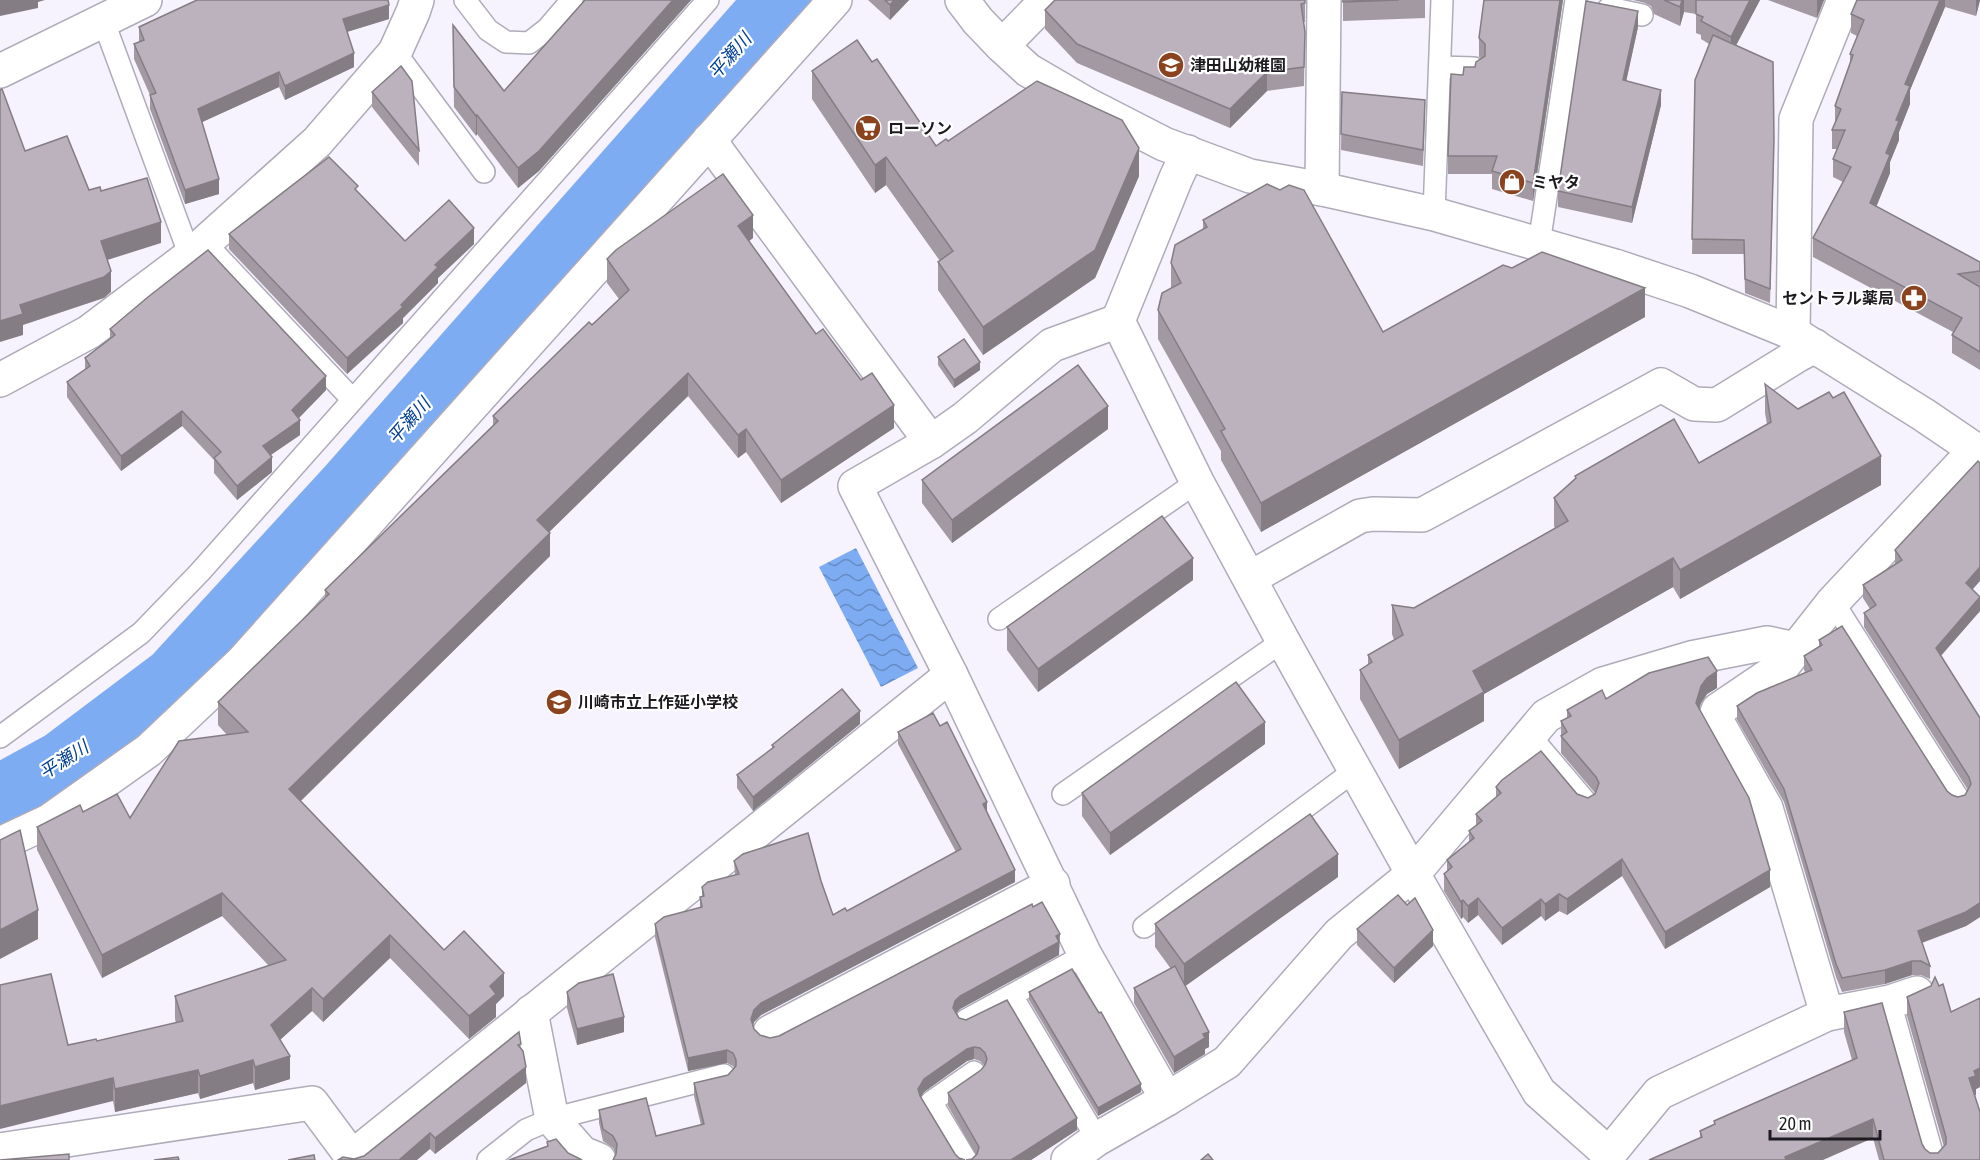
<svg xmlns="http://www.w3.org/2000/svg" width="1980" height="1160" viewBox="0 0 1980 1160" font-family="'Asap Condensed','Noto Sans JP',sans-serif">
	<defs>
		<pattern id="water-waves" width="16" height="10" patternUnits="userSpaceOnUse" patternTransform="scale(1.5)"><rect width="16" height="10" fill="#7dacf3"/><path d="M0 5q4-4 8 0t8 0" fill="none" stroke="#668bc4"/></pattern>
	</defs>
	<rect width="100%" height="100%" fill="#f6f2fe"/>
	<!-- water -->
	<polygon fill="url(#water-waves)" points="856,548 918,668 881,687 819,567"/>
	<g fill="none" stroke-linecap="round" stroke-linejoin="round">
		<!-- river -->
		<polyline stroke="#7dacf3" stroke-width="66" points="0,798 62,764 175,679 350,488 780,0"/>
		<defs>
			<g id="service">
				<polyline points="465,0 488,30 506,42 529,43 547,29 572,0"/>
				<polyline points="1609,8 1642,15"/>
				<polyline points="103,20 190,256"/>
				<polyline points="395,52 484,172"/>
				<polyline points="1440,67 1474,68"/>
				<polyline points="1434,214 1442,0"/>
				<polyline points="204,242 352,399"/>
				<polyline points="1539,244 1576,0"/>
				<polyline points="1833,602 1958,798"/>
				<polyline points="999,619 1197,482"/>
				<polyline points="1530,736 1586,802"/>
				<polyline points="0,737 141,633 200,572 708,0"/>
				<polyline points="1063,794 1283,641"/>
				<polyline points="1144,927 1354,771"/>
				<polyline points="1012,996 1097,1139"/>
				<polyline points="1890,1002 1934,1160"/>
				<polyline points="966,1020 1085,955"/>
				<polyline points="488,1160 526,1130 552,1119 724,1075"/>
				<polyline points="966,1160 931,1102 974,1072"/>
			</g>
			<g id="minor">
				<polyline points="1002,46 1047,0"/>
				<polyline points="709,140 931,442"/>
				<polyline points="1188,152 1176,178 1118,321 1197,482 1283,641 1413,874 1539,1092 1609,1154"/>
				<polyline points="1322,189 1324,0"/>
				<polyline points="1118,321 1052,345 965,418 931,442 855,486 951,675 1085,955 1167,1099 1227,1062 1339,934 1413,874 1546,716 1603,684 1691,658 1767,643 1796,649 1833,602 1975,450"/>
				<polyline points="1793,333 1796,119 1844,0"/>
				<polyline points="0,380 89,332 190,256 317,142 395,52 413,12 417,0"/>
				<polyline points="1250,578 1360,516 1373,514 1422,515 1661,385 1694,404 1717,405 1798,355 1815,346"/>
				<polyline points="0,844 49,821 149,750 242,662 835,0"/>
				<polyline points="531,1012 552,1119 582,1153 599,1160"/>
				<polyline points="1827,1014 1890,1002 1917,993"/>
				<polyline points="770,1032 1053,884"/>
				<polyline points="0,1150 312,1103 352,1157 951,675"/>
				<polyline points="1068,1160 1097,1139 1167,1099"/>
				<polyline points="1607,1160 1609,1154 1659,1093 1827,1014 1766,808 1715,718 1718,710 1783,666 1796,649"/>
			</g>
			<g id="tertiary">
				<polyline points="962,0 978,21 1002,46 1028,70 1088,105 1164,144 1250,176 1322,189 1434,214 1615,266 1690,291 1793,333 1924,415 1980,453"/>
				<polyline points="0,71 145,0"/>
			</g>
		</defs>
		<!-- service casing -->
		<use href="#service" stroke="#afabb8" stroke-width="24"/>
		<!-- minor casing -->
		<use href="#minor" stroke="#afabb8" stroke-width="36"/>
		<!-- tertiary casing -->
		<use href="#tertiary" stroke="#afabb8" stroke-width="36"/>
		<!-- service -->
		<use href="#service" stroke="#fff" stroke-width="21"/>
		<!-- minor -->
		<use href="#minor" stroke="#fff" stroke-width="33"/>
		<!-- tertiary -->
		<use href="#tertiary" stroke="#fff" stroke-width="33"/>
	</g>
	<!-- wall -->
	<g fill="#a299a3">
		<polygon points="585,0 691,0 539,171 518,188 477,134 476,136 454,107 453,25 504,91"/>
		<polygon points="868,0 909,0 890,20"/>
		<polygon points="1305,0 1305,22 1303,22 1305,32 1304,86 1267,91 1230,128 1077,63 1045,29 1045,10"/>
		<polygon points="1343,0 1425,0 1425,18 1343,21"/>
		<polygon points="1484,0 1563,0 1533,201 1492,189 1492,174 1448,174 1448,156 1463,75 1475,67 1481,58 1479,57 1479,38"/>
		<polygon points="1633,0 1760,0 1736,45 1774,153 1770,303 1745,293 1744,254 1692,254 1695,80 1709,44 1701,39 1701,35 1696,33 1696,14 1684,12 1680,26 1654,14 1651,6 1645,3"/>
		<polygon points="1768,0 1824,0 1817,18"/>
		<polygon points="1857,0 1980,0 1976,16 1945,7 1910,90 1910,104 1899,132 1899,140 1890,162 1890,173 1876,207 1980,262 1980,370 1952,353 1952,335 1953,332 1813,257 1813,238 1843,182 1833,177 1833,159 1837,149 1832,149 1832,130 1835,125 1835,106 1850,64 1850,54 1857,36 1851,33 1851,14"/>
		<polygon points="389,19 347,32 354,67 285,100 279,87 202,122 219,194 185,204 150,109 150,95 134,59 134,44 139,42 139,27"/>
		<polygon points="1638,27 1626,81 1661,105 1632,223 1558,207 1558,191"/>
		<polygon points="872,62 936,146 948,141 1139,176 1095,278 983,355 938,290 938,262 940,261 886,185 875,193 812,99 812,71"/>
		<polygon points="372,92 419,150 419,166 372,107"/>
		<polygon points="1342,92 1425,116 1423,166 1341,150"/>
		<polygon points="358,192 405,241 474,244 438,278 438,283 403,318 403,323 347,374 229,249 229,234"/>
		<polygon points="1203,220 1383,332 1645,317 1261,532 1221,460 1221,451 1158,339 1158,310 1171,289 1171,263 1203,230"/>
		<polygon points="753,238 749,241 816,334 894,428 781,503 746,452 738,458 688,396 549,532 550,556 301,801 444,950 504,996 496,1004 496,1017 469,1039 390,958 323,1022 312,1011 280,1040 290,1079 255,1090 253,1083 200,1099 198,1093 115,1112 113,1101 68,1045 97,1041 176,1023 175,1019 175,996 269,966 222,916 102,978 37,850 37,827 83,812 130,818 227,735 218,725 218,702 325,598 325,590 493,425 493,416 619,299 607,283 607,259"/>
		<polygon points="110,329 326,390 298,419 300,435 271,455 272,472 237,500 214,473 214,460 182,426 121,471 67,397 67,382 85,370 85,358 110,339"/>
		<polygon points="938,357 980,370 954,388 938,365"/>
		<polygon points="1765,384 1881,485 1680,599 1673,587 1484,694 1484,721 1399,769 1360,699 1360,670 1368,665 1368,655 1394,640 1392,634 1392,605 1414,608 1555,528 1554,526 1554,498 1575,479 1575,476 1699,463 1767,424 1765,413"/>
		<polygon points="1108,429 952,543 922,503 922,480"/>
		<polygon points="1895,550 1972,590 1980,611 1941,656 1980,718 1980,917 1966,926 1922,943 1930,966 1930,979 1921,975 1912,975 1885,984 1842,992 1836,977 1784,802 1737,720 1737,706 1805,672 1804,670 1804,656 1819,646 1819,640 1947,791 1952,795 1958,797 1965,795 1968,790 1864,627 1864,613 1870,609 1863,598 1863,585 1895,564"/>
		<polygon points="1193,580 1038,692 1007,650 1007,627"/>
		<polygon points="1717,688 1707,694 1701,703 1699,708 1770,887 1665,949 1622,876 1567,915 1559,911 1545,921 1541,916 1502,945 1478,915 1468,923 1463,917 1461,919 1444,891 1444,874 1447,872 1447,860 1469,843 1469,831 1476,826 1476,814 1496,797 1496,787 1577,794 1588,798 1595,794 1595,793 1561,753 1561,721 1567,718 1567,710 1606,699"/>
		<polygon points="860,724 753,811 737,788 737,775 772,749 772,745"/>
		<polygon points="898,732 987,813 1015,882 761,1015 754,1022 753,1026 754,1029 760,1035 770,1038 779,1036 1060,946 1059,947 1059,955 960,1009 956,1013 959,1018 1077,1130 1031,1160 966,1160 972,1159 976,1155 948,1106 948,1093 981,1070 985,1066 980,1061 974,1059 967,1061 924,1092 616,1154 613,1148 603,1141 599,1123 599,1110 656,1136 701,1125 694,1096 694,1083 728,1075 734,1068 733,1066 727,1063 688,1071 655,937 655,924 700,908 700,897 702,896 702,887 735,875 734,861 821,881 833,915 847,911 956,852 898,744"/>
		<polygon points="1265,744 1110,855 1082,816 1082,793"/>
		<polygon points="1338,877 1185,986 1209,1047 1205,1049 1205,1054 1174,1073 1134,1003 1134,988 1171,969 1155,947 1155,924"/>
		<polygon points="1357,929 1433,946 1394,983 1357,945"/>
		<polygon points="1939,986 1951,1012 1980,998 1980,1087 1976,1089 1976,1095 1975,1095 1980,1160 1879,1160 1873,1138 1700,1138 1700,1131 1714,1125 1714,1121 1852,1060 1844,1032 1844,1012 1925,1149 1930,1153 1938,1153 1944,1147 1907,1016 1907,997"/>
		<polygon points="567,992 624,1032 577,1045 567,1008"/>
		<polygon points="1029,992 1141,1092 1098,1116 1029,1000"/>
		<polygon points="521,1049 526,1083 435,1154 430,1149 354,1159 364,1156"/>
	</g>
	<!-- shaded-wall -->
	<g fill="#847d84">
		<polygon points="0,0 45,0 38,2 38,8 0,16"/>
		<polygon points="673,0 691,0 539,171 518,188 518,168"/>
		<polygon points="894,0 909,0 890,20 890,5"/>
		<polygon points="1560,0 1563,0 1533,201 1533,183"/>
		<polygon points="1682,0 1684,0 1684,12 1680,26 1680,7"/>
		<polygon points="1750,0 1760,0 1731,55 1731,37"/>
		<polygon points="1817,0 1824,0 1817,18"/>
		<polygon points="1940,0 1945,0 1945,7 1910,90 1910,104 1899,132 1899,140 1890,162 1890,173 1870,222 1870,203 1896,120 1905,84"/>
		<polygon points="1976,0 1980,0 1976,16"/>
		<polygon points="389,5 389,19 343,33 343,19"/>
		<polygon points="1638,11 1638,27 1623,96 1623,80"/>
		<polygon points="354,53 354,67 285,100 285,86"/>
		<polygon points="279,72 279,87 198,124 198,109"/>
		<polygon points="1267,72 1267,91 1230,128 1230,109"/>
		<polygon points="1661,90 1661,105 1632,223 1632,207"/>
		<polygon points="477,115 477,134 476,136 476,116"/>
		<polygon points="1139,148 1139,176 1095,278 983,355 983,327"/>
		<polygon points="886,157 886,185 875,193 875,165"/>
		<polygon points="219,179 219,194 185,204 185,190"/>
		<polygon points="753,215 753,238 738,249 738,226"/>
		<polygon points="161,222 161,243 101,262 101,241"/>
		<polygon points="474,228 474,244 438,278 438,283 403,318 403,323 347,374 347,358 401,305 435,265"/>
		<polygon points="111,271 111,292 104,298 23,325 23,335 0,342 0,321 20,305"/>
		<polygon points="1645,288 1645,317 1261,532 1261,503"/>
		<polygon points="980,362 980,370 954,388 954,380"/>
		<polygon points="688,373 688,396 537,544 537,520"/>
		<polygon points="326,376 326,390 292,425 292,410"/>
		<polygon points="894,405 894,428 781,503 781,480"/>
		<polygon points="1108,406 1108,429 952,543 952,520"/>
		<polygon points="182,411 182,426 121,471 121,456"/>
		<polygon points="300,420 300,435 263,460 263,446"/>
		<polygon points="746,429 746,452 738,458 738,435"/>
		<polygon points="1881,456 1881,485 1680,599 1680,570"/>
		<polygon points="272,457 272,472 237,500 237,486"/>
		<polygon points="550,533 550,556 289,812 289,789"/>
		<polygon points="1193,558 1193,580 1038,692 1038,669"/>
		<polygon points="1673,558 1673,587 1484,694 1484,721 1399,769 1399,740 1473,671"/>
		<polygon points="1980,567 1980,581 1966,597 1966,583"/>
		<polygon points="1980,597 1980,611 1936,661 1936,648"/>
		<polygon points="1717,671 1717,688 1707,694 1701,703 1696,720 1696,703 1701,686 1707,678"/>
		<polygon points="860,711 860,724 753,811 753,797"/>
		<polygon points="1265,722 1265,744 1110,855 1110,833"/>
		<polygon points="987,802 987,814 983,804"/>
		<polygon points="1338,854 1338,877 1184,987 1184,964"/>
		<polygon points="1622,859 1622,876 1567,915 1567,899"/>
		<polygon points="1015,870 1015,882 761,1015 754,1022 751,1032 751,1019 754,1010 761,1003"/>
		<polygon points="1770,870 1770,887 1665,949 1665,932"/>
		<polygon points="222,893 222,916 102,978 102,955"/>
		<polygon points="1559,894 1559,911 1545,921 1545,904"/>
		<polygon points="1478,898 1478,915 1468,923 1468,906"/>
		<polygon points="1541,899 1541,916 1502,945 1502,928"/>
		<polygon points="1463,900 1463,917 1461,919 1461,902"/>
		<polygon points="1980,903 1980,917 1966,926 1918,944 1918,931"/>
		<polygon points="38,910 38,939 0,959 0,930"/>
		<polygon points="1433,930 1433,946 1394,983 1394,968"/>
		<polygon points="1060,934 1059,955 960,1009 955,1014 953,1008 955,1001 960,996"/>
		<polygon points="390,935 390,958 323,1022 323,999"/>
		<polygon points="1912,961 1912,975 1885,984 1885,970"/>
		<polygon points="504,973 504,996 496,1004 496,1017 469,1039 469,1016 490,986"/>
		<polygon points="312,988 312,1011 271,1048 271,1025"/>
		<polygon points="624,1017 624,1032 577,1045 577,1029"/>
		<polygon points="1209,1032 1209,1047 1205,1049 1205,1054 1174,1073 1174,1057 1203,1034"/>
		<polygon points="974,1047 974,1059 967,1061 924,1092 918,1102 918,1089 924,1079 967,1049"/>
		<polygon points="727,1050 727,1063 688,1071 688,1058"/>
		<polygon points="290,1056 290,1079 255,1090 255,1067"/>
		<polygon points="253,1060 253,1083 200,1099 200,1076"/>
		<polygon points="526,1067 526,1083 435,1154 435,1138"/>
		<polygon points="1980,1068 1980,1087 1976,1089 1976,1095 1969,1097 1969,1078 1974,1071"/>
		<polygon points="198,1070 198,1093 115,1112 115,1089"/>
		<polygon points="113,1078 113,1101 0,1129 0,1106"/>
		<polygon points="1141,1084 1141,1092 1098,1116 1098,1108"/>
		<polygon points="1077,1118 1077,1130 1031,1160 1011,1160"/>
		<polygon points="1873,1119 1873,1138 1823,1160 1785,1160 1785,1157"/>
		<polygon points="430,1133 430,1149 417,1160 399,1160"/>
	</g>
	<!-- building -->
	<g fill="#bcb2bd" stroke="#847d84" stroke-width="1.5">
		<polygon points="197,0 388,0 389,5 343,19 354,53 285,86 279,72 198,109 219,179 185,190 150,95 156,93 134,44 144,40 139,27"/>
		<polygon points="585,0 673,0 539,151 518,168 477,115 476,116 454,87 453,25 504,91"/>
		<polygon points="885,0 894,0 890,5"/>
		<polygon points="1055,0 1305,0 1305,3 1301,4 1305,32 1304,67 1267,72 1230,109 1077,44 1045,10"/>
		<polygon points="1343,0 1399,0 1343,2"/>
		<polygon points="1484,0 1560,0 1533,183 1492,171 1497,156 1448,156 1451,74 1463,75 1464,67 1475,67 1476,62 1485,56 1485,44 1479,38"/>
		<polygon points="1664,0 1682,0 1680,7"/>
		<polygon points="1696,0 1750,0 1731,37 1701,21 1703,17 1696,14"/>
		<polygon points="1857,0 1940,0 1905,84 1910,86 1896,120 1899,121 1886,153 1890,155 1870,203 1980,262 1980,271 1958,274 1980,287 1980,352 1952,335 1962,318 1813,238 1851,167 1833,159 1845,130 1832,130 1841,109 1835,106 1853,55 1850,54 1864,20 1851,14"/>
		<polygon points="1586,1 1638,11 1623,80 1661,90 1632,207 1558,191"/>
		<polygon points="1713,35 1773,62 1774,139 1770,289 1745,279 1744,240 1692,239 1695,80"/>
		<polygon points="857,40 872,62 877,59 936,146 946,139 948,141 1037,81 1122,120 1139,148 1095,250 983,327 938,262 953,251 886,157 875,165 812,71"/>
		<polygon points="401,66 412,81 419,150 372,92"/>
		<polygon points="2,89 25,151 67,136 89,190 100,187 101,191 147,178 161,222 101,241 111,271 104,277 20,305 23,314 0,321 0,90"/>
		<polygon points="1342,92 1425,100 1423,150 1341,134"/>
		<polygon points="329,157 358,186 355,189 405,241 449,200 474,228 435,265 438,267 401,305 403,307 347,358 229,234"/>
		<polygon points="723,174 753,215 738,226 816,334 823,329 861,380 872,373 894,405 781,480 746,429 738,435 688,373 537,520 550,533 289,789 444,950 464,931 504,973 490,986 496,994 469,1016 390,935 323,999 312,988 271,1025 290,1056 255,1067 253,1060 200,1076 198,1070 115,1089 113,1078 0,1106 0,985 51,974 68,1045 96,1039 97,1041 183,1021 175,996 286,960 222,893 102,955 37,827 80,805 83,812 117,794 130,818 179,741 248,732 218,702 329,594 325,590 498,421 493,416 589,322 592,325 629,290 607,259 616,250"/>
		<polygon points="1267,184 1280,190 1289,185 1304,190 1383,332 1503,265 1512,268 1542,252 1645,288 1261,503 1221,431 1225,429 1158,310 1162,293 1181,283 1171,263 1175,245 1207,227 1203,220"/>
		<polygon points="208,250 326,376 292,410 300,420 263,446 272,457 237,486 214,458 221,452 182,411 121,456 67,382 90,366 85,358 115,335 110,329 148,297"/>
		<polygon points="964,339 980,362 954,380 938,357"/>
		<polygon points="1078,365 1108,406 952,520 922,480"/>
		<polygon points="1765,384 1798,409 1829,392 1833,398 1844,392 1881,456 1680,570 1673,558 1473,671 1484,692 1399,740 1360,670 1372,662 1368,655 1403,635 1392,605 1414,608 1568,521 1554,498 1576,478 1575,476 1674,419 1699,463 1771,422"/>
		<polygon points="1978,461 1980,463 1980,567 1966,583 1980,597 1936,648 1980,718 1980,903 1966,912 1918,931 1930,966 1921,961 1912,961 1885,970 1842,978 1836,964 1784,789 1737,706 1757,693 1812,670 1804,656 1822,645 1819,640 1842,626 1947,791 1952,795 1958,797 1965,795 1971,784 1969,777 1864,613 1876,605 1863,585 1902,560 1895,550"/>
		<polygon points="1162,516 1193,558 1038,669 1007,627"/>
		<polygon points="1708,657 1717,671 1707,678 1701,686 1696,703 1749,798 1770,870 1665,932 1622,859 1567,899 1559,894 1545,904 1541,899 1502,928 1478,898 1468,906 1463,900 1461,902 1444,874 1452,867 1447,860 1474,838 1469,831 1482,821 1476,814 1501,793 1496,787 1502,780 1541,751 1577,794 1588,798 1595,794 1599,783 1596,777 1561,736 1567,732 1561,721 1571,716 1567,710 1602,690 1606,699 1649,673"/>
		<polygon points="1236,682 1265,722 1110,833 1082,793"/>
		<polygon points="842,689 860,711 753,797 737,775 774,747 772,745"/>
		<polygon points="933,713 940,726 947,722 987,802 983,804 1015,870 761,1003 754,1010 751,1019 754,1029 760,1035 770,1038 779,1036 1032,904 1033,907 1042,902 1060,934 1056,936 1059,942 960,996 955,1001 953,1008 959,1018 966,1020 1007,1000 1077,1118 1011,1160 966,1160 972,1159 977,1154 979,1147 948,1093 981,1070 985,1065 987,1059 985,1053 980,1048 974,1047 967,1049 924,1079 918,1089 920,1096 955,1154 959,1158 965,1160 613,1160 616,1154 617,1144 613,1136 603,1129 599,1110 646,1098 656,1136 704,1124 694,1083 728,1075 736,1066 736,1060 733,1053 727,1050 688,1058 655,924 664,917 702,907 700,897 704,896 702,887 708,882 739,874 734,861 743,854 808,833 821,881 833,915 845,908 847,911 961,849 898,732"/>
		<polygon points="1310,814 1338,854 1184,964 1155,924"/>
		<polygon points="20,830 38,910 0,930 0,840"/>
		<polygon points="1398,895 1407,905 1415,898 1433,930 1394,968 1357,929"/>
		<polygon points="1175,966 1209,1032 1203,1034 1205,1038 1174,1057 1134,988"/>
		<polygon points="1072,969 1099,1013 1101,1012 1141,1084 1098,1108 1029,992"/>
		<polygon points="613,974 624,1017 577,1029 567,992 579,983"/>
		<polygon points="1935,977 1939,986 1943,984 1951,1012 1980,998 1980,1068 1974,1071 1976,1076 1969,1078 1980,1112 1980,1160 1884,1160 1873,1119 1785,1157 1786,1160 1649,1160 1702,1137 1700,1131 1715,1124 1714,1121 1857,1058 1844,1012 1882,1003 1922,1144 1925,1149 1930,1153 1938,1153 1946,1144 1946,1137 1907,997 1931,986"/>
		<polygon points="519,1032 521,1044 518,1045 523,1051 526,1067 435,1138 430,1133 399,1160 338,1160 343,1157 354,1159 364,1156"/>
		<polygon points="556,1139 568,1153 582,1160 509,1160 548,1146 547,1142"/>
		<polygon points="69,1154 69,1160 0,1160"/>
		<polygon points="1208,1154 1213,1160 1201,1160"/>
		<polygon points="314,1155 315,1160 288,1160"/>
		<polygon points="178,1157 179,1160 154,1160"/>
	</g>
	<!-- icons -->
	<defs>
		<symbol id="school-disc" viewBox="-11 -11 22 22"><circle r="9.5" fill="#8a431e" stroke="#fff"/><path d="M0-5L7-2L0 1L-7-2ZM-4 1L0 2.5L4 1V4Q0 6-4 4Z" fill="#fff"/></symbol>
		<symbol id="supermarket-disc" viewBox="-11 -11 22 22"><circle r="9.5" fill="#8a431e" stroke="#fff"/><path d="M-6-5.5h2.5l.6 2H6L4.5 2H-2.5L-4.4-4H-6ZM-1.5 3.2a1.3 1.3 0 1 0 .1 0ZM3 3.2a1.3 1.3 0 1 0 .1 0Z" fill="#fff"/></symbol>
		<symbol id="shop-disc" viewBox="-11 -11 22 22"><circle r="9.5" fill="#8a431e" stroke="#fff"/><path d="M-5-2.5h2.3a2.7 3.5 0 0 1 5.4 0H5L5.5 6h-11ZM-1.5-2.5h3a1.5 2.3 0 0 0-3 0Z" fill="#fff"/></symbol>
		<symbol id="pharmacy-disc" viewBox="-11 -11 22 22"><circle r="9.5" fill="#8a431e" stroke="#fff"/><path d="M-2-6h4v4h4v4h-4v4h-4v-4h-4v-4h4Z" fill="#fff"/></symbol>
	</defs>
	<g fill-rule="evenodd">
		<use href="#school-disc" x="1156" y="50" width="30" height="30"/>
		<use href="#supermarket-disc" x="853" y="113" width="30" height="30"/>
		<use href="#shop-disc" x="1497" y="167" width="30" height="30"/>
		<use href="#pharmacy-disc" x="1899" y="283" width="30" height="30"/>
		<use href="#school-disc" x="544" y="687" width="30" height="30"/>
	</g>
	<g text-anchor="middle" stroke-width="4.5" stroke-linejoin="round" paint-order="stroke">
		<!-- poi labels -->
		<g font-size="16" font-weight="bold" fill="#1d1b20" stroke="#fff" text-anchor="start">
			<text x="1190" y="71">津田山幼稚園</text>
			<text x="888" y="134">ローソン</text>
			<text x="1532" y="188">ミヤタ</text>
			<text x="1894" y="304" text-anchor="end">セントラル薬局</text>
			<text x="578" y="708">川崎市立上作延小学校</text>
		</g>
		<!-- water labels -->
		<g font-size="18" font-style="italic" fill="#034091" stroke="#fff">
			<text transform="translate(730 56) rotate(-49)" y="6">平瀬川</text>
			<text transform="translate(409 421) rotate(-49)" y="6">平瀬川</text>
			<text transform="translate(64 760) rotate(-33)" y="6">平瀬川</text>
		</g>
	</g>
	<!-- scale -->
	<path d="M1770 1130v9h110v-9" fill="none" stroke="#1d1b20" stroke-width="3"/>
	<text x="1779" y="1130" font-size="18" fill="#1d1b20" stroke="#ffffff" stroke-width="4.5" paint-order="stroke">20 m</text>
</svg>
